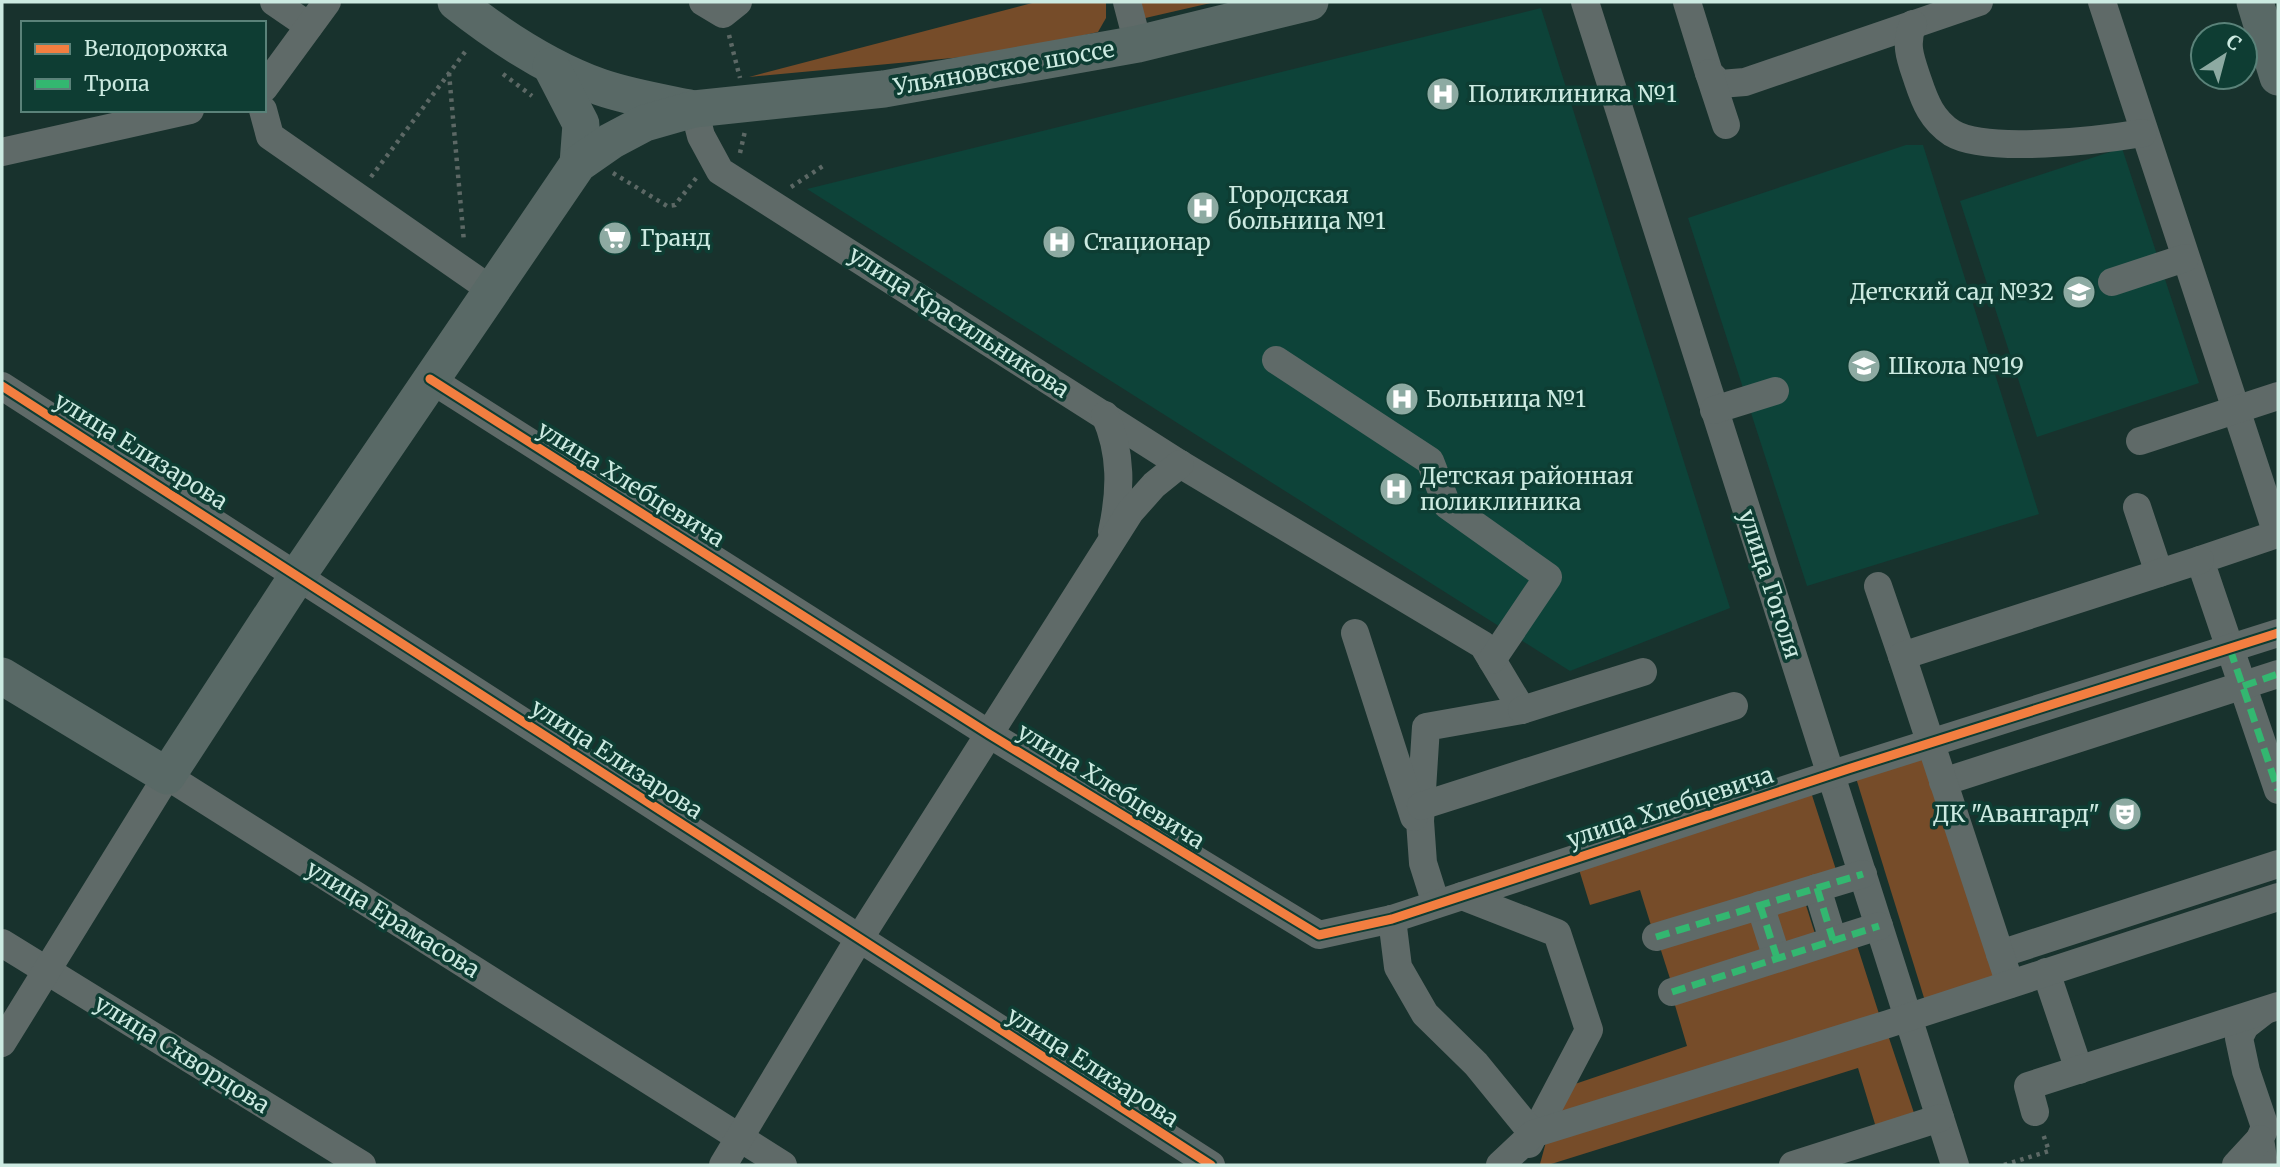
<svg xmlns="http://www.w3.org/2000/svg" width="2280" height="1167" viewBox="0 0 2280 1167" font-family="Merriweather,serif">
	<rect width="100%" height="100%" fill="#18322d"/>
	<!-- built -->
	<g fill="#0d4339">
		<polygon points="1541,8 1730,608 1570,671 807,189"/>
		<polygon points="1906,145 1923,145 2039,514 1807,586 1688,218"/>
		<polygon points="2122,148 2199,383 2037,437 1960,201"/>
	</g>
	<!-- green -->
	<g fill="#764c29">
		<polygon points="1036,2 1106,2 1106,18 1098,32 1006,53 749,77"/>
		<polygon points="1133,2 1215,2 1141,19"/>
		<polygon points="1924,751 2003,976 1925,1001 1856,778"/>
		<polygon points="1810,789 1838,876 1654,935 1640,890 1590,905 1577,863"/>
		<polygon points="1804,899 1816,937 1779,948 1767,911"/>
		<polygon points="1757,910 1772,958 1673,988 1658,941"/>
		<polygon points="1855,939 1881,1020 1558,1119 1572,1085 1687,1046 1672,995"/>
		<polygon points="1886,1029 1917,1122 1878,1134 1858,1068 1548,1165 1540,1164 1546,1142"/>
	</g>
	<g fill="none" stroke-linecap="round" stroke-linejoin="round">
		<!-- path -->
		<g stroke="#5c6865" stroke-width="4.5" stroke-dasharray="3.5 5" stroke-linecap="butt">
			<polyline points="729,35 740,78"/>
			<polyline points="449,73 464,242"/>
			<polyline points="503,74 532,96"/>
			<polyline points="740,153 745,131"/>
			<polyline points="613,173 667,206 675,205 697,177"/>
			<polyline points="371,177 468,48"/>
			<polyline points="791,187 823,166"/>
			<polyline points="2004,1165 2049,1151 2043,1134"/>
		</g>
		<!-- minor -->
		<g stroke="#5f6a68" stroke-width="28">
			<polyline points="274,2 309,26"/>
			<polyline points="703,2 723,14 738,2"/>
			<polyline points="1127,2 1138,44"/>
			<polyline points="1585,2 1955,1165"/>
			<polyline points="1687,2 1709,73 1720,84 1745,82 1979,2"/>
			<polyline points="2102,2 2277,534 2200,560 2278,790"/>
			<path d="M1913,24C1904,45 1911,60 1918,81C1925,102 1932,120 1952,133C1987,154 2101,140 2143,133"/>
			<polyline points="1709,73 1726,125"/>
			<polyline points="264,88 327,2"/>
			<polyline points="694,109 701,136 720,171 1180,464 1483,645 1522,710 1426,727 1420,821 1423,863 1436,904"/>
			<polyline points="263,110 270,136 490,289"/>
			<polyline points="2,152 190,110"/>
			<polyline points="2112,282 2185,258"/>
			<polyline points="1276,360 1430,461 1447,505 1548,577 1492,660"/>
			<polyline points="430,379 989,734 1319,935 1392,919 1848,769 2278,633"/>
			<polyline points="2,386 1211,1165"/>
			<polyline points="1714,410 1775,391"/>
			<path d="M1105,415C1122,453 1121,491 1112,532"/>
			<polyline points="2140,441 2278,396"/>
			<polyline points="2137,507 2159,573"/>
			<polyline points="1878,586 1902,656"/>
			<polyline points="1355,633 1414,817"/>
			<polyline points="1522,710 1643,672"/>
			<polyline points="1943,782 2278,674"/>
			<polyline points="1421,806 1734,706"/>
			<polyline points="1817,888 1833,940"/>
			<polyline points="1462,896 1557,933 1589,1030 1529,1144"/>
			<polyline points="1760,905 1777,958"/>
			<polyline points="1392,919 1398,967 1425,1014 1476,1064 1533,1134"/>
			<polyline points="1656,937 1863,874"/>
			<polyline points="2,943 362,1165"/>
			<polyline points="2000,954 2278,864"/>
			<polyline points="2046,972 2079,1070"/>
			<polyline points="2010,984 1902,656 2200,560"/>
			<polyline points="1672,992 1879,926"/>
			<polyline points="2263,1012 2245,1026 2239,1038 2246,1071 2265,1127 2260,1139 2264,1165"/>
			<polyline points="2,1043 167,776 783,1165"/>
			<polyline points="2035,1112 2028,1086 2278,1006"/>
			<polyline points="723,1165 859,939 1130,512 1154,485 1180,464"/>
			<polyline points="1500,1165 1533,1134 1888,1024 2278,897"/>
			<polyline points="1793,1165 1940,1118"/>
			<polyline points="2236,1165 2260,1139"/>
		</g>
		<!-- major -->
		<g stroke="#596966" stroke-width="37">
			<path d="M456,2C499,36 547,68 600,87C629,97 659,102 689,108"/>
			<polyline points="2255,2 2278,77"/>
			<polyline points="551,66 581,124 578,164"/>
			<polyline points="2,676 167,776 298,575 578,164 611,141 645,123 694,109 884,89 1138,44 1310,2"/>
		</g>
		<!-- quiet -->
		<g stroke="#33b770" stroke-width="7" stroke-dasharray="14 7" stroke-linecap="butt">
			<polyline points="2230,649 2278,790"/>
			<polyline points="2243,686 2278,674"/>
			<polyline points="1817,888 1833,940"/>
			<polyline points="1760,905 1777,958"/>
			<polyline points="1656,937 1863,874"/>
			<polyline points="1672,992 1879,926"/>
		</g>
		<defs>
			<g id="cycleway">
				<polyline points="430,379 989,734 1319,935 1392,919 1848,769 2278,633"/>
				<polyline points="2,386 1211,1165"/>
			</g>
		</defs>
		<!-- cycleway casing -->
		<use href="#cycleway" stroke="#0e3d33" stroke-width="13"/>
		<!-- cycleway -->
		<use href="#cycleway" stroke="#f27e40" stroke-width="9"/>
	</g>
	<!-- icons -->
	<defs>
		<symbol id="hospital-disc" viewBox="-11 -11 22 22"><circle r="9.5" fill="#8daaa2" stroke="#0e3d33"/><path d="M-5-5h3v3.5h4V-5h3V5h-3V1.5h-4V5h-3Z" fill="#fff"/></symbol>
		<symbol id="supermarket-disc" viewBox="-11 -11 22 22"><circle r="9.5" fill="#8daaa2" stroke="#0e3d33"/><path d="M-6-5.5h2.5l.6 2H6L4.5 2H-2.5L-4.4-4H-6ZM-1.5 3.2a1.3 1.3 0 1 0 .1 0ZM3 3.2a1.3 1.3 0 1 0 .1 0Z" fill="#fff"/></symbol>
		<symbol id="school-disc" viewBox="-11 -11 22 22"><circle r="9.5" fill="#8daaa2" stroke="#0e3d33"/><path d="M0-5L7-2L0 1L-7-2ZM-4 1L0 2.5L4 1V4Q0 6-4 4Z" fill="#fff"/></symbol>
		<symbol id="theatre-disc" viewBox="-11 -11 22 22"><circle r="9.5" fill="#8daaa2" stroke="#0e3d33"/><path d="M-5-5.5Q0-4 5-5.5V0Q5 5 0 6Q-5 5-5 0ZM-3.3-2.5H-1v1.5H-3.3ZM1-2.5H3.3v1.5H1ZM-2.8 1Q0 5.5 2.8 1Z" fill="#fff"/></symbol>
	</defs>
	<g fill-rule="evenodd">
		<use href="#hospital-disc" x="1424" y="75" width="38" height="38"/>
		<use href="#hospital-disc" x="1184" y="189" width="38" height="38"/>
		<use href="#supermarket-disc" x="596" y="219" width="38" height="38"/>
		<use href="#hospital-disc" x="1040" y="223" width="38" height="38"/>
		<use href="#school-disc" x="2060" y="273" width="38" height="38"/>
		<use href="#school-disc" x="1845" y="347" width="38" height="38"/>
		<use href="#hospital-disc" x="1383" y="380" width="38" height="38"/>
		<use href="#hospital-disc" x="1377" y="470" width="38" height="38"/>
		<use href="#theatre-disc" x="2106" y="795" width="38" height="38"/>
	</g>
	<g text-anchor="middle" stroke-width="7" stroke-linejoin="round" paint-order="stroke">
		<!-- street labels -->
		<g font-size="23" fill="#cceae1" stroke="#0e3d33">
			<text transform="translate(1004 68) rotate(-10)" y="8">Ульяновское шоссе</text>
			<text transform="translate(959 322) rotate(33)" y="8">улица Красильникова</text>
			<text transform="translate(141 451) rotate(32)" y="8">улица Елизарова</text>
			<text transform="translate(631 484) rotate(32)" y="8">улица Хлебцевича</text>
			<text transform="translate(1770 584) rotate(72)" y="8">улица Гоголя</text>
			<text transform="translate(617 759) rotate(33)" y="8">улица Елизарова</text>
			<text transform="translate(1111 786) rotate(32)" y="8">улица Хлебцевича</text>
			<text transform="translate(1670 807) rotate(-18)" y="8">улица Хлебцевича</text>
			<text transform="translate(393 919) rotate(32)" y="8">улица Ерамасова</text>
			<text transform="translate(182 1054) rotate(32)" y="8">улица Скворцова</text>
			<text transform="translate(1093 1067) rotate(33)" y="8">улица Елизарова</text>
		</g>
		<!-- poi labels -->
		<g font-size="23" fill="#cceae1" stroke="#0e3d33" text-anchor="start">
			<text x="1468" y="102">Поликлиника №1</text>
			<text x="1228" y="203">Городская<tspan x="1228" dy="26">больница №1</tspan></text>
			<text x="640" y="246">Гранд</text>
			<text x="1084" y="250">Стационар</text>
			<text x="2054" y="300" text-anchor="end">Детский сад №32</text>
			<text x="1888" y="374">Школа №19</text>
			<text x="1426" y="407">Больница №1</text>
			<text x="1420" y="484">Детская районная<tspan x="1420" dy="26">поликлиника</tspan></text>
			<text x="2100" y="822" text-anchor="end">ДК "Авангард"</text>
		</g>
	</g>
	<!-- border -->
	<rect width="2280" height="1167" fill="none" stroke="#cceae1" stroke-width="7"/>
	<!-- legend -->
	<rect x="21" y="21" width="245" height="91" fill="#0e3d33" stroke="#5a8279" stroke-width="2"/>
	<rect x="35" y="44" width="35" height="10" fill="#f27e40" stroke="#5a8279" stroke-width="2"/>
	<text x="84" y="56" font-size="21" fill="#cceae1">Велодорожка</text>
	<rect x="35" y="79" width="35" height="10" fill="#33b770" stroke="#5a8279" stroke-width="2"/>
	<text x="84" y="91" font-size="21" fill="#cceae1">Тропа</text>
	<!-- north arrow -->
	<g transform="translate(2224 56) rotate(36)"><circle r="33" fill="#0e3d33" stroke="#5a8279" stroke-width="2"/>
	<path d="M0-5L12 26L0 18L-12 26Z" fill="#8daaa2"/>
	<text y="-10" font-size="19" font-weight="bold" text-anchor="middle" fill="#cceae1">С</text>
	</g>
</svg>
